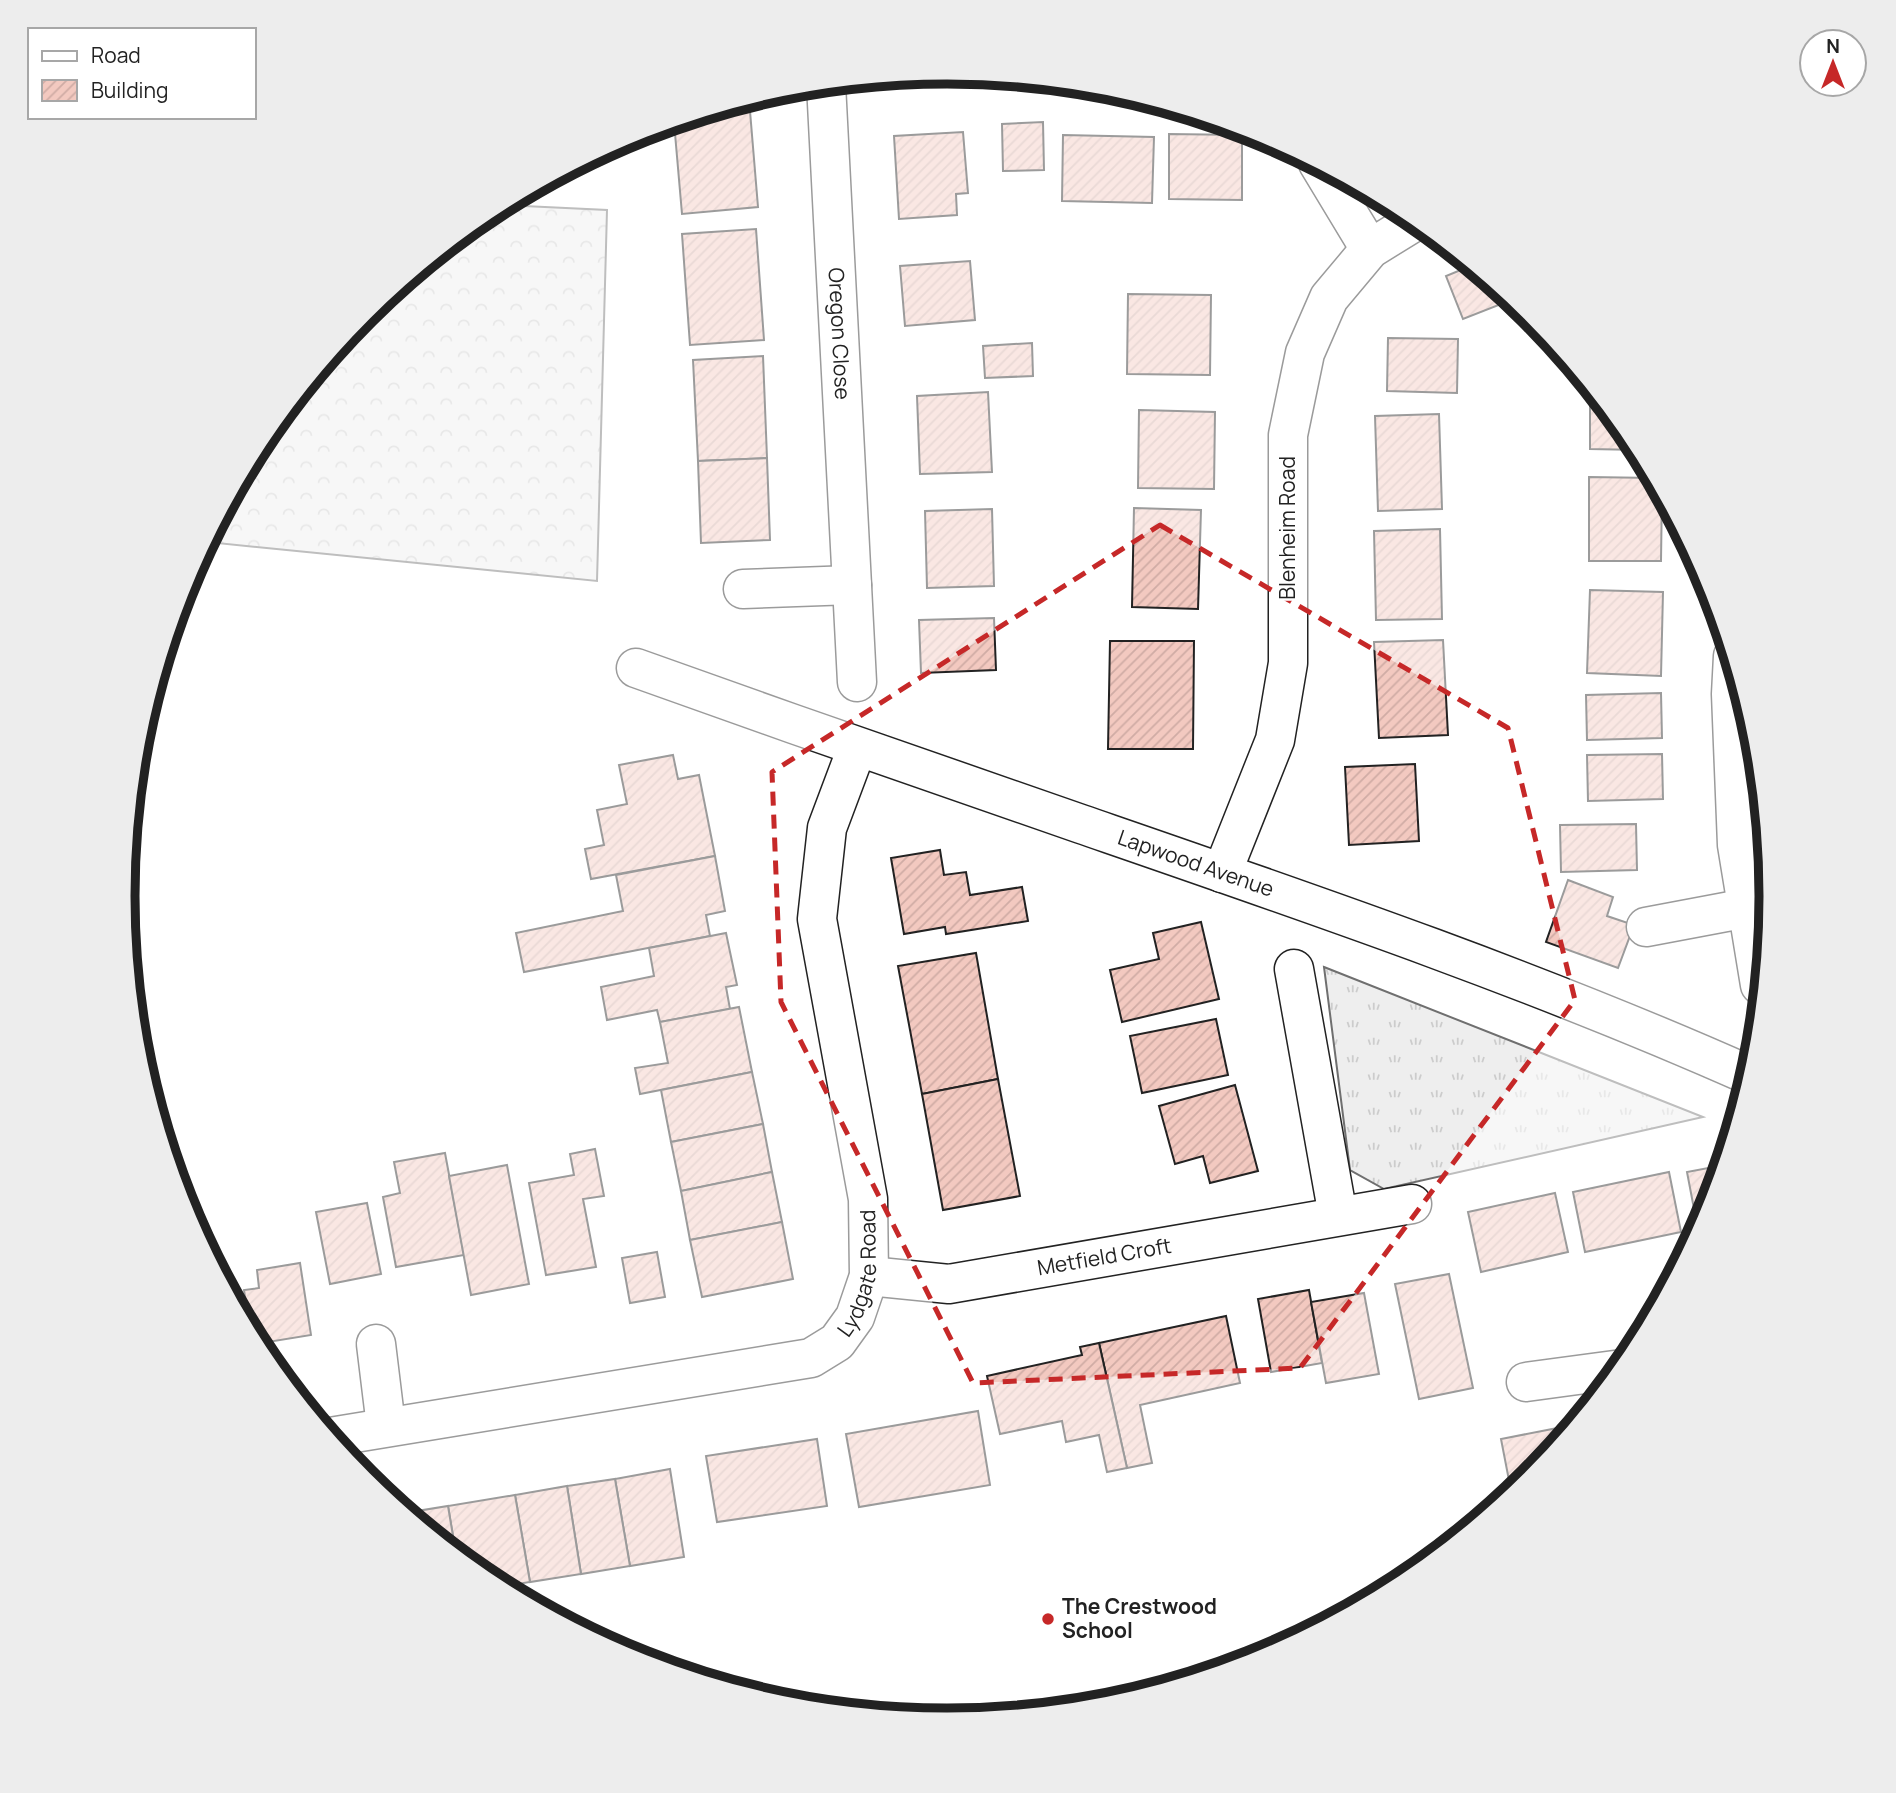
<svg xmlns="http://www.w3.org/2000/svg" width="1896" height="1793" viewBox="0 0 1896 1793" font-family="Manrope,sans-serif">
	<defs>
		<pattern id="grass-tufts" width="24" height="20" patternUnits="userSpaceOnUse" patternTransform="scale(1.75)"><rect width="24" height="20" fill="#eee"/><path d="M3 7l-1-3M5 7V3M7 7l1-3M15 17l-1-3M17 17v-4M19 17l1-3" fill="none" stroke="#ccc"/></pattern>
		<pattern id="forest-crowns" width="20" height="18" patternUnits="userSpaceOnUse" patternTransform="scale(1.75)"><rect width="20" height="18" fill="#eee"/><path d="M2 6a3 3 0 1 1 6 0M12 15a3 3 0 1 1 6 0" fill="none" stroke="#ccc"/></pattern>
		<pattern id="building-hatch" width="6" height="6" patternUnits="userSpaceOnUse" patternTransform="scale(1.75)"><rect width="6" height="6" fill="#f3c9c0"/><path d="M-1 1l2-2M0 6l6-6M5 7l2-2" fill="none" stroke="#d0aca5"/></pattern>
	</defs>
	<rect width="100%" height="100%" fill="#fff"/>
	<!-- grass -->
	<polygon fill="url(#grass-tufts)" stroke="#6f6f6f" stroke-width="2" points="1324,967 1703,1117 1384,1189 1350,1170"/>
	<!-- forest -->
	<polygon fill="url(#forest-crowns)" stroke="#6f6f6f" stroke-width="2" points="500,205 607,210 597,581 207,542 262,438 365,313 490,211"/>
	<!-- building -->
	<g fill="url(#building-hatch)" stroke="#222" stroke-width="2">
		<polygon points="749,99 758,207 682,214 674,122"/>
		<polygon points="1043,122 1044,170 1003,171 1002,124"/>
		<polygon points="963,132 968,193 956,194 957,215 899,219 894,136"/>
		<polygon points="1169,134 1242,135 1242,200 1169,199"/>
		<polygon points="1063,135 1154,137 1152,203 1062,201"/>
		<polygon points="756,229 764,340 690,345 682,234"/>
		<polygon points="970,261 975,320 905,326 900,266"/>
		<polygon points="1473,265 1514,299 1463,319 1446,276"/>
		<polygon points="1128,294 1211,295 1210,375 1127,374"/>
		<polygon points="1388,338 1458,339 1457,393 1387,391"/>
		<polygon points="1032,343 1033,376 985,378 983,346"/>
		<polygon points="763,356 767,458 698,461 693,360"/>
		<polygon points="1590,385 1634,439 1640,450 1590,449"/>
		<polygon points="988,392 992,472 920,474 917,396"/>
		<polygon points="1139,410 1215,412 1214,489 1138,488"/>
		<polygon points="1439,414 1442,509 1378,511 1375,416"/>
		<polygon points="767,458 770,540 701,543 698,461"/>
		<polygon points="1589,477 1655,478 1662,491 1661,561 1589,561"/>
		<polygon points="1134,508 1201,510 1198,609 1132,607"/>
		<polygon points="992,509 994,586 927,588 925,511"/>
		<polygon points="1440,529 1442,619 1376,620 1374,531"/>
		<polygon points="1590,590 1663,592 1661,676 1587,673"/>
		<polygon points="994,618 996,670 921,673 919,620"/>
		<polygon points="1443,640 1448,735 1379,738 1374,642"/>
		<polygon points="1110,641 1194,641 1193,749 1108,749"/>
		<polygon points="1661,693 1662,738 1587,740 1586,695"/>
		<polygon points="1662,754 1663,799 1588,801 1587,755"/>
		<polygon points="673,755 678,779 699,775 715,856 591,879 585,849 604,845 597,810 627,804 619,765"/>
		<polygon points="1415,764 1419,841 1349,845 1345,767"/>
		<polygon points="1636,824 1637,870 1561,872 1560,825"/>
		<polygon points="940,850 944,875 966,872 970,895 1022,887 1028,921 946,934 945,927 904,934 891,858"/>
		<polygon points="715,856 725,911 706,915 710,936 524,972 516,933 623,911 616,875"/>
		<polygon points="1568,880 1613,897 1607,916 1634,925 1618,968 1546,942"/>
		<polygon points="1201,922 1219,999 1122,1022 1110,970 1159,959 1153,933"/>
		<polygon points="726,933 737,985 726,987 730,1009 660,1022 657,1010 607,1020 601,987 654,976 649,948"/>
		<polygon points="976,953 998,1079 922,1094 898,966"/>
		<polygon points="739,1007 752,1072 640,1094 635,1068 668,1063 660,1022"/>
		<polygon points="1216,1019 1228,1075 1142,1093 1130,1036"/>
		<polygon points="752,1072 763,1124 671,1142 661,1090"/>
		<polygon points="998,1079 1020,1196 943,1210 922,1094"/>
		<polygon points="1235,1085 1258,1171 1210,1183 1203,1156 1175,1164 1159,1106"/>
		<polygon points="763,1124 772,1172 681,1191 671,1142"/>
		<polygon points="595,1149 604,1196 583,1199 596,1267 546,1275 529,1183 574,1175 570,1154"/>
		<polygon points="445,1153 464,1255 396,1267 383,1197 400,1193 394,1162"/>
		<polygon points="507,1165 529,1284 471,1295 449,1176"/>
		<polygon points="1724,1165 1710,1212 1701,1229 1698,1230 1687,1172"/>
		<polygon points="772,1172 782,1222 690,1240 681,1191"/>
		<polygon points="1669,1172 1681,1232 1585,1252 1573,1192"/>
		<polygon points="1555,1193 1568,1252 1481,1272 1468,1212"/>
		<polygon points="367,1203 381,1274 330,1284 316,1212"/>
		<polygon points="782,1222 793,1279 702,1297 690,1240"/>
		<polygon points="657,1252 665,1297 630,1303 622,1258"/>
		<polygon points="300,1263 311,1335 256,1344 239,1312 247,1311 244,1290 259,1288 257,1270"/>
		<polygon points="1449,1274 1473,1388 1419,1399 1395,1284"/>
		<polygon points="1309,1290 1322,1363 1271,1372 1258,1299"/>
		<polygon points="1364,1293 1379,1374 1326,1383 1311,1302"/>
		<polygon points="1226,1316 1240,1383 1140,1405 1152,1463 1127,1468 1099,1343"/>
		<polygon points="1099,1343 1127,1468 1107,1472 1099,1435 1066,1442 1062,1421 1000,1434 987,1376 1082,1355 1080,1347"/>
		<polygon points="978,1411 990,1485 859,1507 846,1434"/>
		<polygon points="1573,1425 1574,1428 1531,1480 1512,1496 1501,1439"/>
		<polygon points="817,1439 827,1506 717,1522 706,1456"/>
		<polygon points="670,1469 684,1557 630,1566 615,1479"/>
		<polygon points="615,1479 630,1566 581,1574 567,1486"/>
		<polygon points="567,1486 581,1574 530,1582 515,1495"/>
		<polygon points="515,1495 530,1582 499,1587 456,1554 448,1506"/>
		<polygon points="448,1506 456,1554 405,1513"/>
	</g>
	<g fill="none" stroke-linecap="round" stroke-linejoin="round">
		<defs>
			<g id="minor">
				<path id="s1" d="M826,84L857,682"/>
				<polyline points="1318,163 1370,249"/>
				<polyline points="743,589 852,585"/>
				<polyline points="1733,656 1731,694 1737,845 1760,985"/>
				<path id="s2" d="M636,668C784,721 932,773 1081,824C1307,902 1533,979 1751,1076"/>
				<polyline points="1222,873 1275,740 1288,663 1288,435 1305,353 1329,298 1370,249 1417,220"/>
				<polyline points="1646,927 1747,908"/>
				<polyline points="1294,969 1338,1216"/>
				<path id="s3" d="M869,1276L949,1284L1412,1204"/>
				<polyline points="376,1344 386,1426"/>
				<polyline points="1526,1382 1622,1369"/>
				<path id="s4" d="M330,1437L811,1358L837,1342L855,1317L869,1276L868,1199L817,919L827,828L857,748"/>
			</g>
		</defs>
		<!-- minor casing -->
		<use href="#minor" stroke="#222" stroke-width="41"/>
		<!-- minor -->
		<use href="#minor" stroke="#fff" stroke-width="38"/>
	</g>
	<!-- marked area -->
	<path d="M0 0H1896V1793H0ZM1160,525L1508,728L1575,1000L1300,1368L973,1383L781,1002L772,772Z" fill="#fff" fill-opacity=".55" fill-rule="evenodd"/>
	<path fill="none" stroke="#c62828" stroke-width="5" stroke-dasharray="14 9" stroke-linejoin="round" d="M1160,525L1508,728L1575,1000L1300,1368L973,1383L781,1002L772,772Z"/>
	<!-- markers -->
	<circle fill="#c62828" stroke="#fff" stroke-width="2.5" cx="1048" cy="1619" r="7"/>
	<g text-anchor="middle" stroke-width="5" stroke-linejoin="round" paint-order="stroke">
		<!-- street labels -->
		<g font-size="21" fill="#222" stroke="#fff">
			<text dy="7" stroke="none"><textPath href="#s1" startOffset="250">Oregon Close</textPath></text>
			<text transform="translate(1288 528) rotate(-90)" y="7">Blenheim Road</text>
			<text dy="7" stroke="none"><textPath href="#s2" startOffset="593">Lapwood Avenue</textPath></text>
			<text dy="7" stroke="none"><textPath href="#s3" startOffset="238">Metfield Croft</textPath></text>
			<text dy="7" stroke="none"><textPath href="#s4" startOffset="593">Lydgate Road</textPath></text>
		</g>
		<!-- poi labels -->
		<g font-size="21" font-weight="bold" fill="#222" stroke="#fff" text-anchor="start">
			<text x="1062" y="1614">The Crestwood<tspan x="1062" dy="24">School</tspan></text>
		</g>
	</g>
	<!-- crop -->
	<path d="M0 0H1896V1793H0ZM135 896a812 812 0 1 1 1624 0a812 812 0 1 1-1624 0Z" fill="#ededed" fill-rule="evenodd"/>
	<path fill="none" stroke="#222" stroke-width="9" d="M135 896a812 812 0 1 1 1624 0a812 812 0 1 1-1624 0Z"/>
	<!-- legend -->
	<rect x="28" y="28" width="228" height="91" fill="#ffffff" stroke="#a7a7a7" stroke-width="2"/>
	<rect x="42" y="51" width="35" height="10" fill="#ffffff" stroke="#a7a7a7" stroke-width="2"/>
	<text x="91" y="63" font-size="21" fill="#222222">Road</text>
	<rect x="42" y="80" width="35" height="21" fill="url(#building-hatch)" stroke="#a7a7a7" stroke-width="2"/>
	<text x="91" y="98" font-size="21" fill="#222222">Building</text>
	<!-- north arrow -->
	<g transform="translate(1833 63)"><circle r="33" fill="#ffffff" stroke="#a7a7a7" stroke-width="2"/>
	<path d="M0-5L12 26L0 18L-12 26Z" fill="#c62828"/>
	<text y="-10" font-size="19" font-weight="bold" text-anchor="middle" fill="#222222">N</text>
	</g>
</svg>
